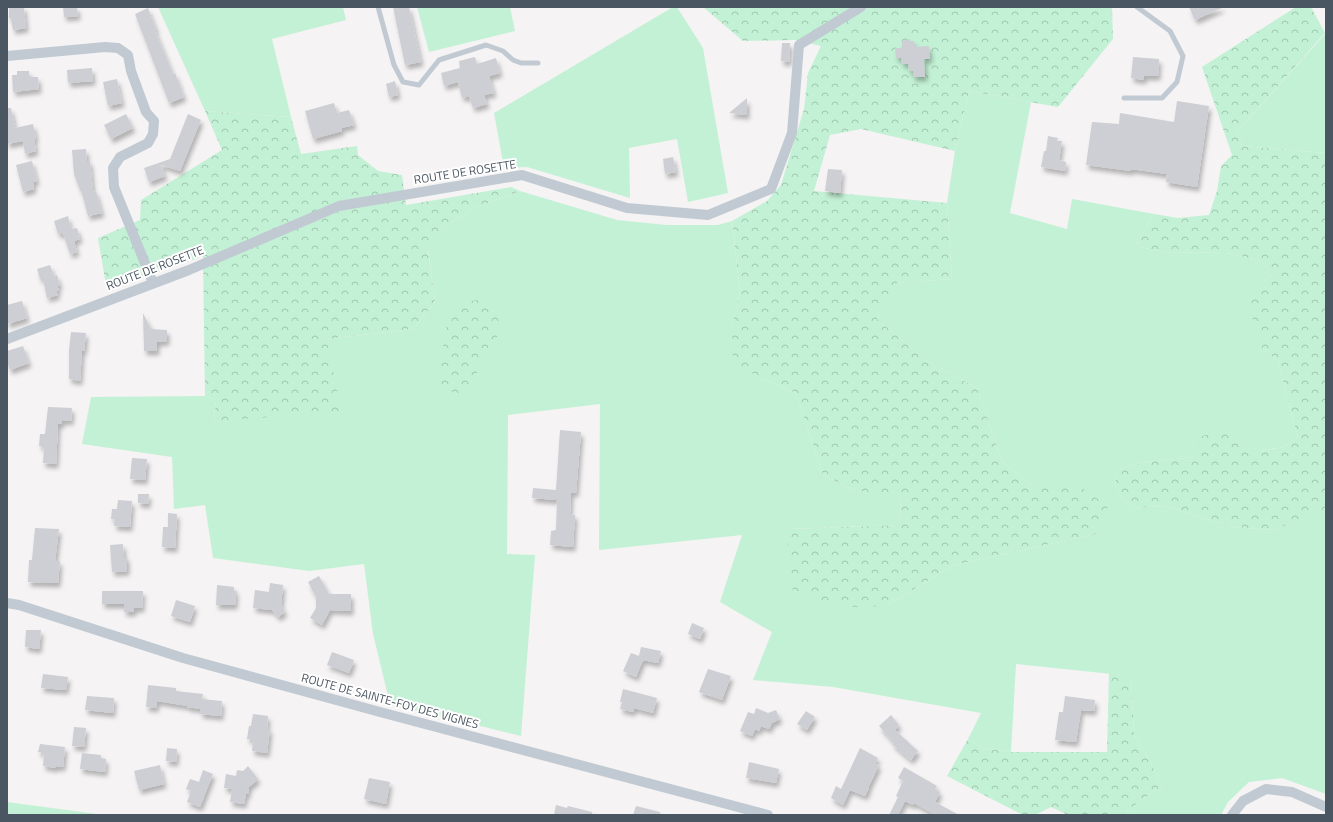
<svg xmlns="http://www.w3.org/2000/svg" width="1333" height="822" viewBox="0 0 1333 822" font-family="'Titillium Web',sans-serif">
	<defs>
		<pattern id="forest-crowns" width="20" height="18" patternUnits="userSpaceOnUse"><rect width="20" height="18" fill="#c3f1d5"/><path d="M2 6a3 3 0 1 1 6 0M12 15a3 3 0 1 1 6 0" fill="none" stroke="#a0c6b0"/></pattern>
		<filter id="shadow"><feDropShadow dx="2.5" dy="4.5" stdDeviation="2" flood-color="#0004"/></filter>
	</defs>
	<rect width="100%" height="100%" fill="#f5f3f3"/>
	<!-- grass -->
	<g fill="#c3f1d5">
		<polygon points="158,7 343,7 346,20 272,39 291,117 205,111"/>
		<polygon points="417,7 510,7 515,31 429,52"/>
		<polygon points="673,7 677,7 703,48 728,193 688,202 677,139 629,148 630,198 527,167 504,168 494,113"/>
		<polygon points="1326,33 1326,153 1242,146 1237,132"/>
		<polygon points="969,91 1031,102 1010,213 1067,229 1072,199 1154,214 1135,246 1165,252 1226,253 1262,261 1271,276 1259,285 1261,347 1278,361 1290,409 1298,437 1284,447 1260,451 1239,441 1222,432 1194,457 1147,462 1115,470 1116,489 1131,508 1166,506 1233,527 1272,530 1321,512 1326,506 1326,794 1282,778 1249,782 1228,802 1221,815 1121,815 1162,786 1148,757 1134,735 1131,676 1016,664 1011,752 982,748 968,739 981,713 833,687 753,680 772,632 720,602 742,535 599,550 600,404 508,415 507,554 535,555 521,736 390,704 373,634 364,564 309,571 213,558 205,505 174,509 172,457 82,444 91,397 205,396 216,400 214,421 327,339 413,329 435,302 428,249 440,230 474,208 520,191 617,220 667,225 718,225 732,221 740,292 732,326 761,378 796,393 823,475 856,491 901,494 900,525 786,529 886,606 954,565 1100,533 1082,488 1035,488 1002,462 977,388 925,360 877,319 894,283 952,279 947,203 955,151"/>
		<polygon points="7,802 104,815 7,815"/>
	</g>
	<!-- forest -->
	<g fill="url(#forest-crowns)">
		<polygon points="703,7 1112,7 1113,39 1058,107 969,91 955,151 861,129 830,135 814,191 947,203 952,279 895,283 877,319 925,360 977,388 1002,462 1035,488 1082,488 1108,506 1100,533 954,565 886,606 850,607 793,593 786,529 900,525 901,495 856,491 823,475 796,393 761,378 733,363 732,326 740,292 732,221 767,201 781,185 804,109 808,73 821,46 795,40 743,41"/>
		<polygon points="1296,7 1311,7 1325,33 1237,132 1242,146 1326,153 1326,506 1322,512 1272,530 1233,527 1166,506 1131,508 1116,489 1115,470 1147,462 1194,457 1202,436 1222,431 1239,441 1261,451 1284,447 1298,437 1290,409 1278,361 1261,347 1253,321 1250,296 1259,285 1271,276 1262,261 1226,253 1165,252 1135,246 1154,214 1178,218 1209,215 1217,191 1221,166 1232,155 1202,67"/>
		<polygon points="205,111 291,117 301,154 357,146 358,155 378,171 402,175 406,205 511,187 520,191 474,208 440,230 428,250 435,302 413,329 327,339 341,412 214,421 216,400 205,396 203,256 107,291 98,238 140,220 141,200 222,150"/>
		<polygon points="481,299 501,311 498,335 481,358 470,397 436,388 450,306"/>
		<polygon points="1109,673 1131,676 1134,735 1148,757 1162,786 1121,815 1068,815 1051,807 1035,815 1023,815 947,776 968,739 982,748 1011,752 1107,752"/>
	</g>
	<!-- building -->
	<g fill="#cdcfd5" filter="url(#shadow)">
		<polygon points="9,7 24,7 26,28 13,30 11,19 9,18"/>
		<polygon points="63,7 77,7 78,16 64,17"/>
		<polygon points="393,7 409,7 421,62 405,65"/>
		<polygon points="1189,7 1224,7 1195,20"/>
		<polygon points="148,8 156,29 155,30 173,74 175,73 184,97 169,103 135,14"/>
		<polygon points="910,39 910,41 914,41 915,47 929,46 930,59 924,59 925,77 913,77 913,71 909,71 908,64 902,64 901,58 896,58 895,48 902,48 902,41"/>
		<polygon points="782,43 790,43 789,62 781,61"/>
		<polygon points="475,57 477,64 496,58 500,73 489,76 494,93 484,95 487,104 473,108 469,96 462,98 458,82 444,86 441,73 460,68 459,61"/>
		<polygon points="1133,57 1159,59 1158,76 1144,76 1144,80 1131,78"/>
		<polygon points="92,68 93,81 68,83 67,70"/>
		<polygon points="17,71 29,71 29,77 38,77 39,89 13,92 12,75 17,75"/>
		<polygon points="117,79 122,103 108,106 103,82"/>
		<polygon points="395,81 398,95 389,97 386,84"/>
		<polygon points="747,98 747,115 729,113"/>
		<polygon points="1177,101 1209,106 1197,187 1166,182 1167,174 1131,169 1131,171 1086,165 1092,122 1119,124 1120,113 1174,122"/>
		<polygon points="334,103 337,113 349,110 354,125 341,128 342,131 313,139 305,111"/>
		<polygon points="7,108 11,108 15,128 33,124 36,138 34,139 36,151 25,154 23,141 7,144"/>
		<polygon points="126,114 133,128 111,139 104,125"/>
		<polygon points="188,114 201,120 180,171 161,165 165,176 149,182 144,168 170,159"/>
		<polygon points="1048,136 1058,138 1057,141 1062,141 1059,160 1066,162 1065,171 1041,167 1044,151 1046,151"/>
		<polygon points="86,149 87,161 90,161 93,192 96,191 102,213 88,216 81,190 80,190 74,174 72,150"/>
		<polygon points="673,157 676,172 665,174 663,159"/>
		<polygon points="32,161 37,181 33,182 34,189 23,192 16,165"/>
		<polygon points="828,169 842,170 840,193 825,191"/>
		<polygon points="68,216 71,229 77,228 80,239 74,241 77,252 70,254 63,233 58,234 54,221"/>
		<polygon points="50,265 54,276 57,275 60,285 57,286 59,290 56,291 58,295 47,298 43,279 40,279 37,269"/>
		<polygon points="22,301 27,318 7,324 7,305"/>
		<polygon points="143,313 151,329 167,330 167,341 157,342 157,351 144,351"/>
		<polygon points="71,332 86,333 84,351 82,351 80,381 69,379 69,350"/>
		<polygon points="23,346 29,363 10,370 7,362 7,351"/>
		<polygon points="48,407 72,408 71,421 62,420 62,424 58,424 56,464 43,463 44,446 39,446 40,434 45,434"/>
		<polygon points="560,430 581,432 576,493 571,492 570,514 575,515 573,547 550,545 551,531 556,530 557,500 532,498 533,488 556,490"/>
		<polygon points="132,458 147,459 145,480 130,479"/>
		<polygon points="138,494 149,494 148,504 138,503"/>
		<polygon points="118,500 132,501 130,527 114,526 115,519 111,519 112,509 117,509"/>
		<polygon points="168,513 177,514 175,548 162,547 163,527 168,527"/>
		<polygon points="35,528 59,529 55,561 60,561 58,583 28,582 29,560 32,560"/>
		<polygon points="123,544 124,557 127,557 127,571 112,572 110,545"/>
		<polygon points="319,576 329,594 351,594 351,611 330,610 322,625 310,618 316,608 316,597 308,582"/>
		<polygon points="270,583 283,585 281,605 285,612 278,617 272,610 253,608 255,590 269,592"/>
		<polygon points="217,585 234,587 234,591 236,591 235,605 216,605"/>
		<polygon points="102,591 143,591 142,608 134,608 134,612 124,612 124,604 102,604"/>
		<polygon points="176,600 195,606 190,622 171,616"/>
		<polygon points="692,623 704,628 700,639 688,634"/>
		<polygon points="26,630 41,630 39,649 25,647"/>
		<polygon points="641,647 661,651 658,663 643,660 636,677 623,671 631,653 639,656"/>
		<polygon points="332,652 354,660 349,673 327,665"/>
		<polygon points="708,669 731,676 722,700 699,692"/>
		<polygon points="43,674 68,677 66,690 41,688"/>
		<polygon points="148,685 176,688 176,691 203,694 202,699 222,701 221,716 200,714 201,709 187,707 188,706 157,701 156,708 146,707"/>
		<polygon points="623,689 657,698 653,713 634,708 633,712 620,709 622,702 620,702"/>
		<polygon points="87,696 114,698 113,713 85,710"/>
		<polygon points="1065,696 1095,700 1094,711 1081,710 1076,742 1055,740 1059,712 1063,712"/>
		<polygon points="756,708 768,713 776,710 780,719 772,723 769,729 761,726 759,731 755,729 752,736 740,731 748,712 754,714"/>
		<polygon points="806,711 815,717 807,730 797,724"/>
		<polygon points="253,714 268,716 267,729 270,729 267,753 252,751 253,740 247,739 249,726 251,726"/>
		<polygon points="891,715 899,725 895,730 918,751 911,760 892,744 894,743 879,726"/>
		<polygon points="74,727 86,728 84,747 72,746"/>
		<polygon points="40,744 65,747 63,767 56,766 56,768 43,766 44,753 38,752"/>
		<polygon points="167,748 177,749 176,762 166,761"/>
		<polygon points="860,748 878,758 875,764 879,765 868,788 869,788 865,796 850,790 843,805 831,798 836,786 841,789"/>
		<polygon points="82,753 101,755 101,758 106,759 105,772 80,769"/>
		<polygon points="749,762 779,769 776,783 746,778"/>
		<polygon points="160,765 164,784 139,790 134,771"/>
		<polygon points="248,766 258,779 249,787 248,794 246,794 244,804 230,802 232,789 224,788 226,774 236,776 237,770 243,771"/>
		<polygon points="904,767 937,786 935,789 940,792 935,802 959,815 936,815 914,803 913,805 905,801 898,815 889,815 898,797 896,796 903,781 898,778"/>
		<polygon points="203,770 213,774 200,807 187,802 191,791 186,789 190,779 199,782"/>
		<polygon points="369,778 390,782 386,804 364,799"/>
		<polygon points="556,805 567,808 568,806 592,812 592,815 554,815"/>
		<polygon points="636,806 660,812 660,815 633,815"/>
	</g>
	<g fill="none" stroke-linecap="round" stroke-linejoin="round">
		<!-- service -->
		<g stroke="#c1cad2" stroke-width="5">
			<polyline points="378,7 394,65 403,82 419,85 439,60 486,45 503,51 513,60 521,63 538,63"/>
			<polyline points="1124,98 1162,98 1177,82 1183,56 1170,31 1137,7"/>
		</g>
		<!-- minor -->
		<g stroke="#c1cad2" stroke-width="10">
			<polyline points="7,56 105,47 118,48 128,55 131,71 146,112 154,121 153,134 148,143 120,157 113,168 114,187 153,283"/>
			<polyline points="7,339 189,270 339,206 522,175 627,208 708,215 771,189 792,133 799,45 861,7"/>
			<polyline points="7,603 19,605 183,658 380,712 768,815"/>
			<polyline points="1232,815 1243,801 1266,789 1292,792 1326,807"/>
		</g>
	</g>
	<g text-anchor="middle" stroke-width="4" stroke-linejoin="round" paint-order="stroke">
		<!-- street labels -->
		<g font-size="12" fill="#4a5661" stroke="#fff">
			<text transform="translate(465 172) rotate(-9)" y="4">ROUTE DE ROSETTE</text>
			<text transform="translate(155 268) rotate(-21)" y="4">ROUTE DE ROSETTE</text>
			<text transform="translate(390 701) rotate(15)" y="4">ROUTE DE SAINTE-FOY DES VIGNES</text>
		</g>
	</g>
	<!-- border -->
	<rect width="1333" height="822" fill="none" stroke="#4a5661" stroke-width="16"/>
</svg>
